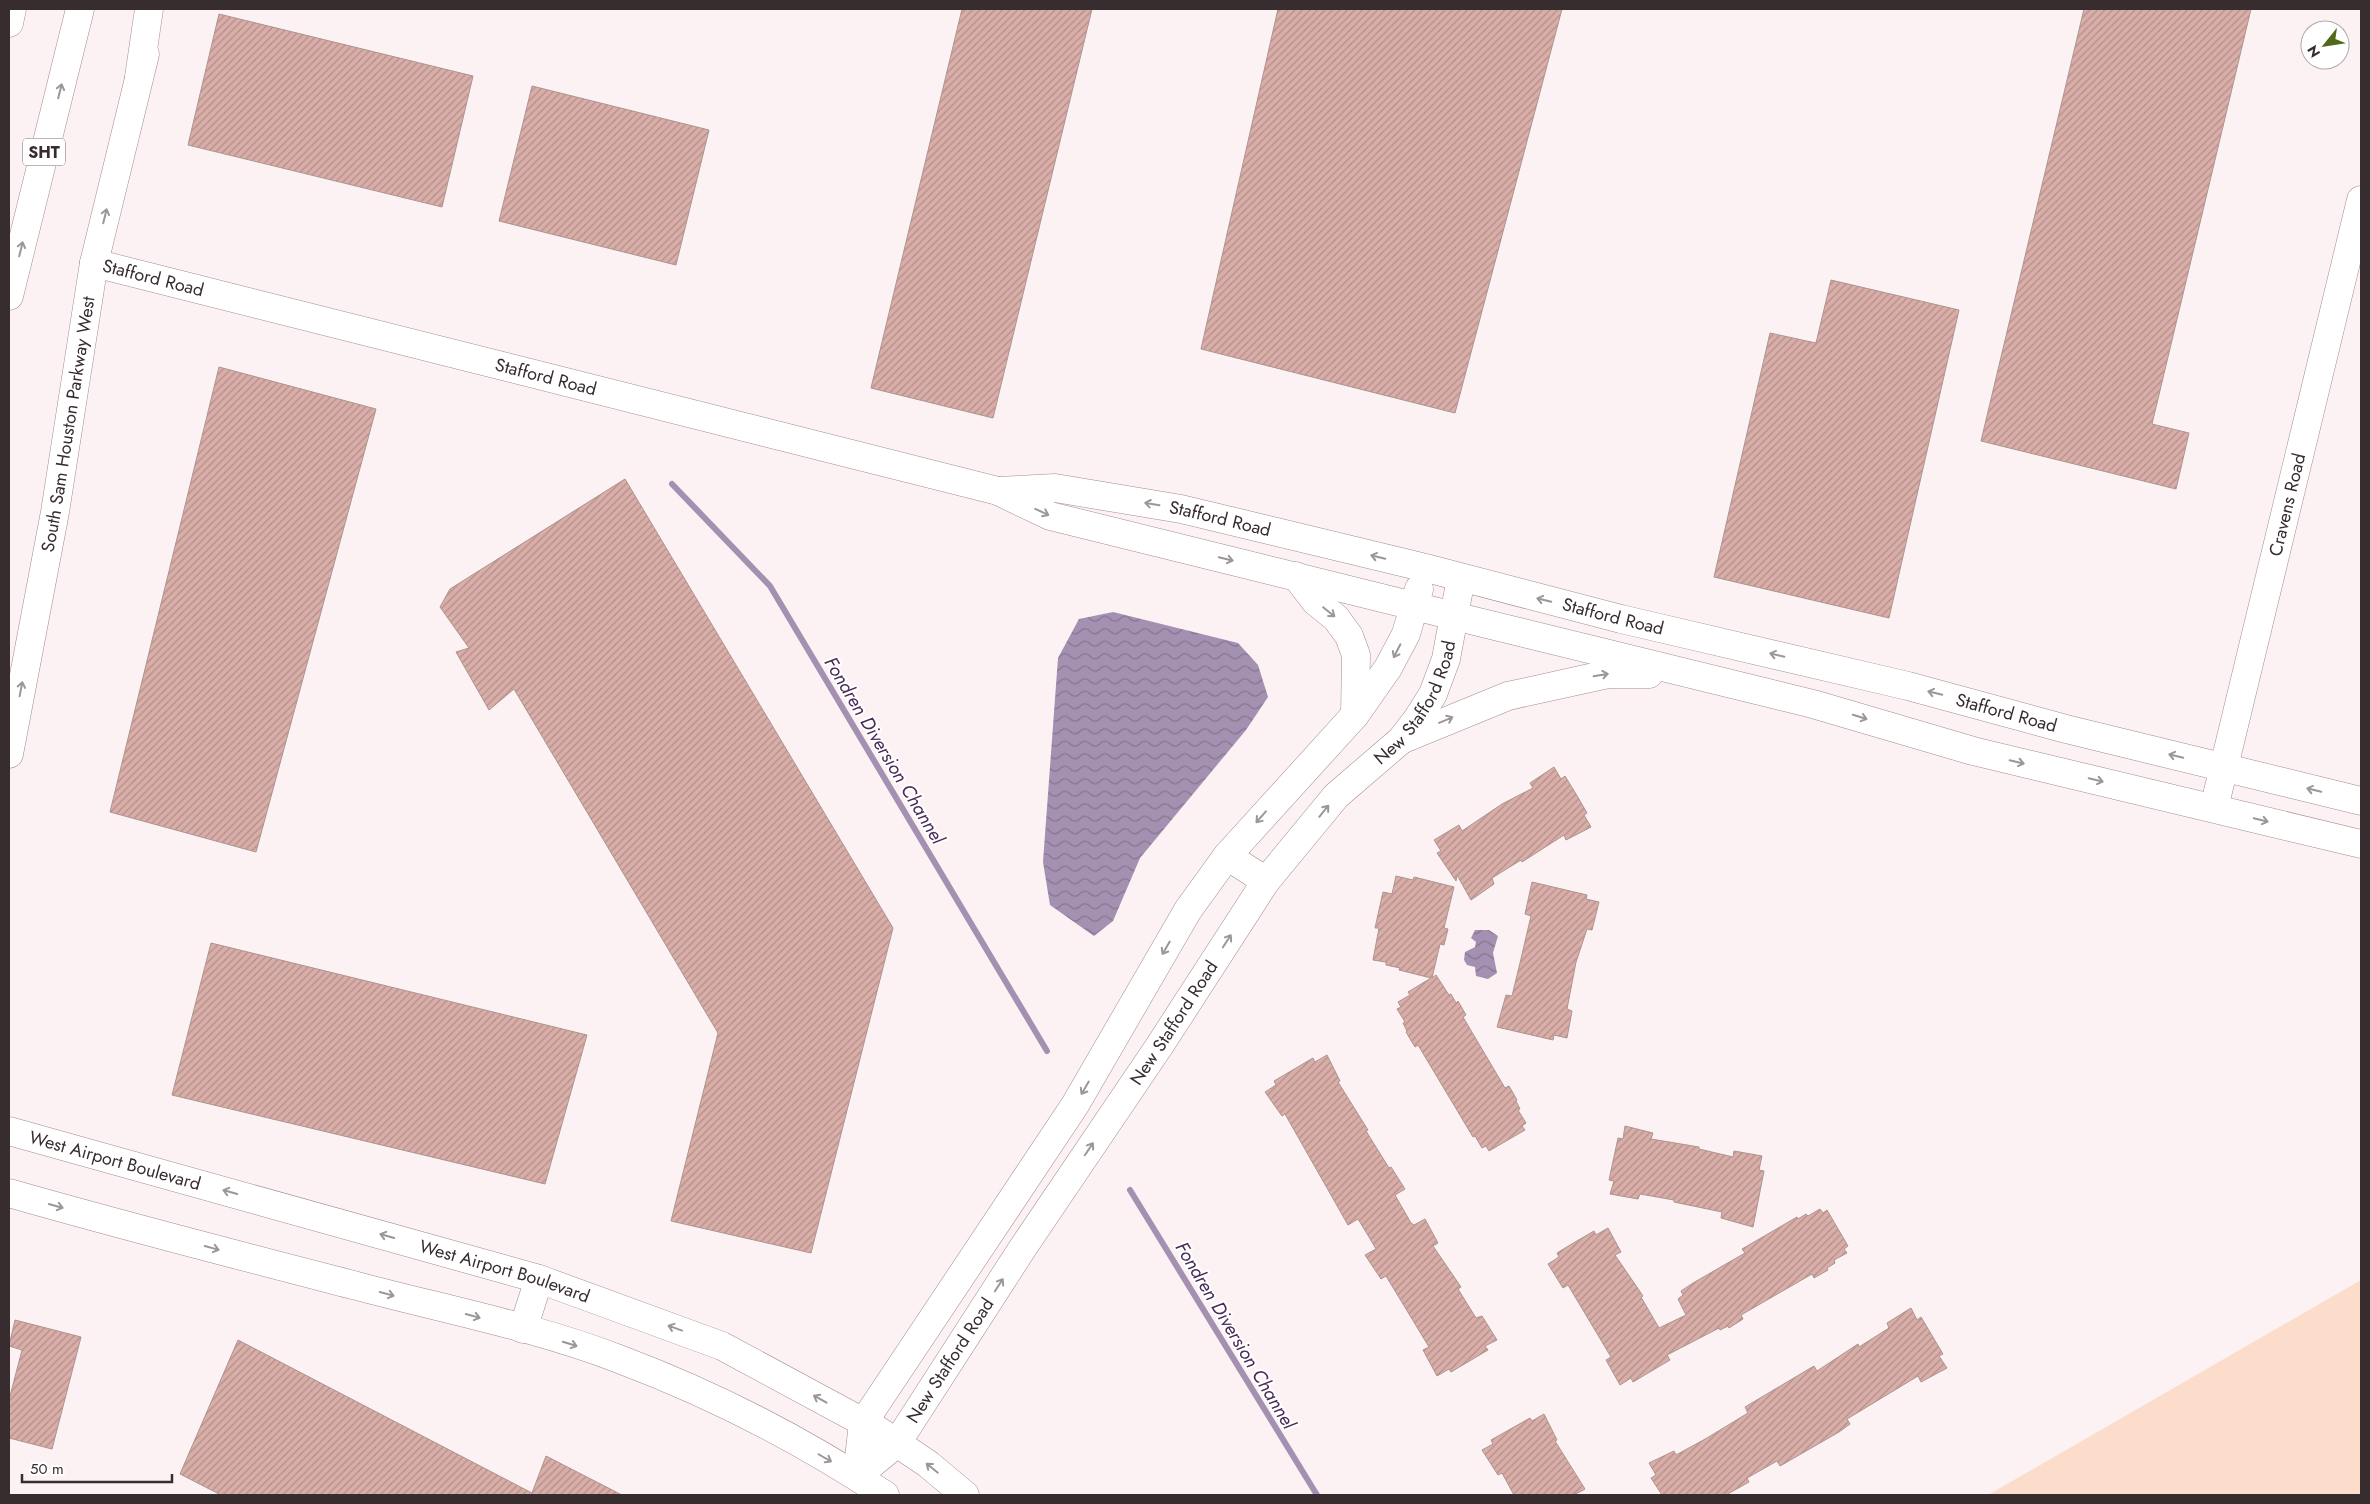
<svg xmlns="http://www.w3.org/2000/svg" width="2370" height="1504" viewBox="0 0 2370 1504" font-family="Jost,sans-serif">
	<defs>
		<pattern id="water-waves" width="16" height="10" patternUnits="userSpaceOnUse" patternTransform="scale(1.25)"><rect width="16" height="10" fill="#a490b1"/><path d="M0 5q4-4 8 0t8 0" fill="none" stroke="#867690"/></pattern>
		<pattern id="building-hatch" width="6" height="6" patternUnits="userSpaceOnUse" patternTransform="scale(1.25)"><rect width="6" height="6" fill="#daaea8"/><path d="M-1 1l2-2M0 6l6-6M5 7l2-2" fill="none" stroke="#b28e89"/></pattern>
	</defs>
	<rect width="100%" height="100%" fill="#fcf1f3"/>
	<!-- grass -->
	<polygon fill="#fcddcb" points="2361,1280 2361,1495 1988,1495"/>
	<!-- water -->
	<g fill="url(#water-waves)">
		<polygon points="1113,612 1238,643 1258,665 1268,697 1246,730 1140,858 1113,921 1094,936 1050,905 1043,862 1058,658 1079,619"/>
		<polygon points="1475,930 1489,930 1498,936 1493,953 1497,973 1488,979 1476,976 1475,967 1467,965 1464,960 1465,952 1475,947 1476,942 1471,938"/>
	</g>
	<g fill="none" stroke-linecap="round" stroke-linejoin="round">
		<!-- stream -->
		<g stroke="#a490b1" stroke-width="6">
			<polyline points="672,484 770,586 1047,1051"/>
			<polyline points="1130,1190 1317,1495"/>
		</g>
	</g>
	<!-- building -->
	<g fill="url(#building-hatch)" stroke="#ac9490">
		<polygon points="962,9 1092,9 993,418 871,388"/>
		<polygon points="1278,9 1562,9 1455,413 1201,349"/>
		<polygon points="2084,9 2251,9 2152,424 2189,433 2176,489 1981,441"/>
		<polygon points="219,14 473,76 442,207 188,145"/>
		<polygon points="532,86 709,130 676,265 499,221"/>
		<polygon points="1831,280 1959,310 1889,618 1714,577 1770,333 1816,343"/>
		<polygon points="219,367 376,409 256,852 110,812"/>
		<polygon points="625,479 893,928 811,1253 671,1221 718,1033 514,689 489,710 456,652 469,648 440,607 450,589"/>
		<polygon points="1554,767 1561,779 1565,776 1576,794 1587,813 1584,815 1591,827 1566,840 1564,835 1522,862 1521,860 1492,878 1494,884 1471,900 1457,875 1456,881 1437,853 1441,851 1434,840 1459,825 1462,831 1502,804 1533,788 1530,783"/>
		<polygon points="1396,876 1413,880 1414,877 1454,887 1444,928 1448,929 1444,945 1440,944 1432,978 1436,975 1449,995 1451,994 1456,1003 1458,1001 1466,1015 1463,1017 1505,1088 1509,1086 1517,1100 1516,1101 1520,1109 1518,1110 1526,1123 1522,1126 1525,1130 1489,1151 1486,1146 1482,1148 1475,1136 1473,1137 1418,1045 1415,1047 1406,1032 1407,1031 1403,1023 1405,1022 1397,1009 1401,1007 1398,1002 1410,995 1408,992 1431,978 1399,970 1400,968 1386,965 1386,962 1373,960 1379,928 1375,928 1383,892 1392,894"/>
		<polygon points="1532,882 1587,895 1586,899 1599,902 1592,930 1587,929 1576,962 1567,1009 1572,1011 1567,1038 1554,1035 1553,1040 1497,1027 1506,995 1512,996 1520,963 1531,916 1525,914"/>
		<polygon points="211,943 587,1035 545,1184 172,1095"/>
		<polygon points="1327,1055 1340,1081 1338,1082 1368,1130 1366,1131 1389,1168 1391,1167 1405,1189 1395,1195 1411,1223 1414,1225 1425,1219 1438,1243 1433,1246 1461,1287 1458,1289 1476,1318 1482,1316 1497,1340 1485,1346 1488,1350 1451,1372 1449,1369 1437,1376 1423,1350 1429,1347 1386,1276 1381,1279 1365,1255 1376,1249 1366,1232 1358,1219 1348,1225 1285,1114 1282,1116 1265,1092 1276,1085 1274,1081 1313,1058 1315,1062"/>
		<polygon points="1625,1126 1653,1133 1651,1139 1699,1147 1699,1149 1733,1157 1734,1151 1762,1156 1759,1170 1764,1171 1753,1227 1721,1218 1722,1212 1674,1202 1674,1200 1640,1194 1638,1199 1610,1194 1614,1181 1609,1180 1618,1138 1623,1139"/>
		<polygon points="1820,1209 1823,1213 1827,1210 1848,1246 1844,1249 1847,1253 1834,1260 1835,1263 1827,1268 1828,1270 1814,1278 1812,1274 1741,1315 1743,1319 1729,1328 1728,1326 1720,1330 1719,1328 1667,1355 1670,1360 1633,1382 1631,1378 1620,1385 1606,1360 1611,1357 1568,1285 1563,1288 1548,1264 1559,1257 1557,1253 1570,1245 1594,1231 1596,1235 1608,1228 1621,1252 1615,1255 1643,1296 1641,1297 1659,1328 1686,1315 1678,1299 1683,1295 1681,1291 1693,1283 1745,1253 1742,1249 1797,1217 1798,1219 1806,1214 1808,1216"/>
		<polygon points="1911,1308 1917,1320 1921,1317 1943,1354 1939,1356 1947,1368 1921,1382 1918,1376 1847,1419 1850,1424 1839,1432 1780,1466 1777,1461 1747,1478 1749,1482 1726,1495 1662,1495 1651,1478 1656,1475 1649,1463 1674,1451 1676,1455 1707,1438 1748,1413 1745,1407 1814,1366 1817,1371 1858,1344 1859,1347 1889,1328 1887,1323"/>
		<polygon points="15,1320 81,1337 52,1449 9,1438 9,1400 22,1350 9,1346"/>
		<polygon points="238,1340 532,1493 546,1456 622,1495 221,1495 180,1474"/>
		<polygon points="1544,1414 1557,1440 1555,1441 1585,1489 1574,1495 1514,1495 1502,1473 1498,1475 1482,1450 1493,1444 1491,1440 1530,1418 1532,1421"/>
	</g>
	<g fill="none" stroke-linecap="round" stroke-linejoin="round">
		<defs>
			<g id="minor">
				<polyline points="1414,606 1454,616"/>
				<path id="s1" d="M2214,808L2361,200"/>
			</g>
			<g id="major">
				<path id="s2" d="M94,263L998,491L1050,516L1414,606"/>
				<path id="s3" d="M998,491L1055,488L1181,509L1426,568L1621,619L1908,686L2066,729L2361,801"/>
				<polyline points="1296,576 1315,601 1336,618 1349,636 1356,655 1355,715"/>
				<polyline points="1454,616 1813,704 1973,751 2361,844"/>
				<polyline points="1403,739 1508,696 1608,674 1649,674"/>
				<path id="s4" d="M9,754L55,512L94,263L145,54"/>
				<polyline points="1227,856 1266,881"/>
				<path id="s5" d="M9,1131L539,1279L722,1346L876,1429L928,1464L965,1495"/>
				<path d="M9,1193C124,1226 241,1256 357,1286C443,1309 536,1327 619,1359C712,1394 802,1440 885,1495"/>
				<polyline points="523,1329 539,1279"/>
				<path id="s6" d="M857,1476L897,1443L1022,1249L1160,1045L1266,881L1336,796L1401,740L1418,718L1433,694L1446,659L1461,578"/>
				<polyline points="857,1476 863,1423 1075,1105 1188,910 1227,856 1355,715 1388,668 1406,634 1419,589"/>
			</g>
			<g id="highway">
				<polyline points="9,23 12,9"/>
				<polyline points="139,77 149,9"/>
				<polyline points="9,296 80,9"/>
			</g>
		</defs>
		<!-- minor casing -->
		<use href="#minor" stroke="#a48c91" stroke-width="29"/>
		<!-- major casing -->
		<use href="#major" stroke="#a48c91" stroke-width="29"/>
		<!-- highway casing -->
		<use href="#highway" stroke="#a48c91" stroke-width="29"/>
		<!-- minor -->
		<use href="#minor" stroke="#fff" stroke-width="28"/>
		<!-- major -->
		<use href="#major" stroke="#fff" stroke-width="28"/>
		<!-- highway -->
		<use href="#highway" stroke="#fff" stroke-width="28"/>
	</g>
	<!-- one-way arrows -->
	<defs><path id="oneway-shaft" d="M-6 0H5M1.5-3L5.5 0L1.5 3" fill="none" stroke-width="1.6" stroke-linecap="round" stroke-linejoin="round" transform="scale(1.25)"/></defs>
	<g stroke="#9b9697">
		<use href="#oneway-shaft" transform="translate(60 91) rotate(-76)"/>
		<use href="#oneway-shaft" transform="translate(105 216) rotate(-76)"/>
		<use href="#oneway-shaft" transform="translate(21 249) rotate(-76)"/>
		<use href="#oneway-shaft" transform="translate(1152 504) rotate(-171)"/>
		<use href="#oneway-shaft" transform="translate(1042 512) rotate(25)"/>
		<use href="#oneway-shaft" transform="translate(1378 557) rotate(-167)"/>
		<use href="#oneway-shaft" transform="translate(1226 559) rotate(14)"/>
		<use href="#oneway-shaft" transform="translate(1544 600) rotate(-166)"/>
		<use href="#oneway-shaft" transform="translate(1329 612) rotate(39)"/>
		<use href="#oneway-shaft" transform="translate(1397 651) rotate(117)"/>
		<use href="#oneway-shaft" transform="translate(1777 655) rotate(-167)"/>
		<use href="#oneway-shaft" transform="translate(1601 675) rotate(-10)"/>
		<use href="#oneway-shaft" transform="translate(21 689) rotate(-79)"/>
		<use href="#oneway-shaft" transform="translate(1935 693) rotate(-166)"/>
		<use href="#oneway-shaft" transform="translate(1860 717) rotate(17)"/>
		<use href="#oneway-shaft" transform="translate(1446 720) rotate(-23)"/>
		<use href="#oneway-shaft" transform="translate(2176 756) rotate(-166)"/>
		<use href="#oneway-shaft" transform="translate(2017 762) rotate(13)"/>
		<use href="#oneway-shaft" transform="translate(2096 780) rotate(13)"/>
		<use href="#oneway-shaft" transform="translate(2314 790) rotate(-167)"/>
		<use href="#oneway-shaft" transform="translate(1324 811) rotate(-51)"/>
		<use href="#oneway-shaft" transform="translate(1261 817) rotate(131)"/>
		<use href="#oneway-shaft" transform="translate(2261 820) rotate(14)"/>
		<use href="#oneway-shaft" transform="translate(1227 941) rotate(-57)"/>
		<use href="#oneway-shaft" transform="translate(1166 948) rotate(120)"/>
		<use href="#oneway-shaft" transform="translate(1085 1088) rotate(120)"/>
		<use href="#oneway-shaft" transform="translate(1089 1149) rotate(-56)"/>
		<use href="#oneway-shaft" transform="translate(230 1192) rotate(-164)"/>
		<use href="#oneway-shaft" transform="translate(56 1206) rotate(16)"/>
		<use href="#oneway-shaft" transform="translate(387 1236) rotate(-164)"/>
		<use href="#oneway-shaft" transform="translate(212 1248) rotate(15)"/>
		<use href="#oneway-shaft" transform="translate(999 1285) rotate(-57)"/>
		<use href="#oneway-shaft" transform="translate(387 1294) rotate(15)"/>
		<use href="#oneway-shaft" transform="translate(473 1316) rotate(15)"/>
		<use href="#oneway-shaft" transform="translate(675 1328) rotate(-160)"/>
		<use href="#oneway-shaft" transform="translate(570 1344) rotate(17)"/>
		<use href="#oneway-shaft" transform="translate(820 1399) rotate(-151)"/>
		<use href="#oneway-shaft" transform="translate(825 1458) rotate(30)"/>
		<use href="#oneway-shaft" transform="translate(932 1468) rotate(-141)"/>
	</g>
	<g text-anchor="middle" stroke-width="4" stroke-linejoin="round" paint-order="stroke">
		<!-- shield labels -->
		<rect fill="#fff" stroke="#736c6d" stroke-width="1" x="23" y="138.5" width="42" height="27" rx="4"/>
		<g font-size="16" font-weight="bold" fill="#372d2f">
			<text x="44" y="158">SHT</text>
		</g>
		<!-- street labels -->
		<g font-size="18" fill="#372d2f" stroke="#fff">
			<text dy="6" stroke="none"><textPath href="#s2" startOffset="61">Stafford Road</textPath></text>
			<text dy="6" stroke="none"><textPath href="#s2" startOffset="466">Stafford Road</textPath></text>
			<text dy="6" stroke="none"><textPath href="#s4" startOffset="335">South Sam Houston Parkway West</textPath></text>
			<text dy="6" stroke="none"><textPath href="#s1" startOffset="312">Cravens Road</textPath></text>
			<text dy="6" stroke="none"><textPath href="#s3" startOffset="225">Stafford Road</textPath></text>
			<text dy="6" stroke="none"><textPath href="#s3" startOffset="630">Stafford Road</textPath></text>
			<text dy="6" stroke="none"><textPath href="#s6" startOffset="960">New Stafford Road</textPath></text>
			<text dy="6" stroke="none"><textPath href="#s3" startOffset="1035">Stafford Road</textPath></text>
			<text dy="6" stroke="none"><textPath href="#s6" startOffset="555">New Stafford Road</textPath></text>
			<text dy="6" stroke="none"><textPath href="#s5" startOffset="110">West Airport Boulevard</textPath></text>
			<text dy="6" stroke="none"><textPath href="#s5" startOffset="515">West Airport Boulevard</textPath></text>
			<text dy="6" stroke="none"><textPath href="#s6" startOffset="150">New Stafford Road</textPath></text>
		</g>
		<!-- water labels -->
		<g font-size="19" font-style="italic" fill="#482b57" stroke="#fff">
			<text transform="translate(885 750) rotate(59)" y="7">Fondren Diversion Channel</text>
			<text transform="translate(1236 1335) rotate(59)" y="7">Fondren Diversion Channel</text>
		</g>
	</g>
	<!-- border -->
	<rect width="2370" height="1504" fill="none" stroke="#372d2f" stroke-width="20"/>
	<!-- north arrow -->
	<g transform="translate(2325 45) rotate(240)"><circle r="24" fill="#ffffff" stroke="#afabac"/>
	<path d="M0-4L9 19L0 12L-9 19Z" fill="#50691a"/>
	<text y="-8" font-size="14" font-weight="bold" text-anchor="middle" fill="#372d2f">N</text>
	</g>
	<!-- scale -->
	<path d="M22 1474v8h150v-8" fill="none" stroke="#372d2f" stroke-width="2.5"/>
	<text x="30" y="1474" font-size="15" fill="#372d2f" stroke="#ffffff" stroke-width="4" paint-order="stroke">50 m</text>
</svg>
